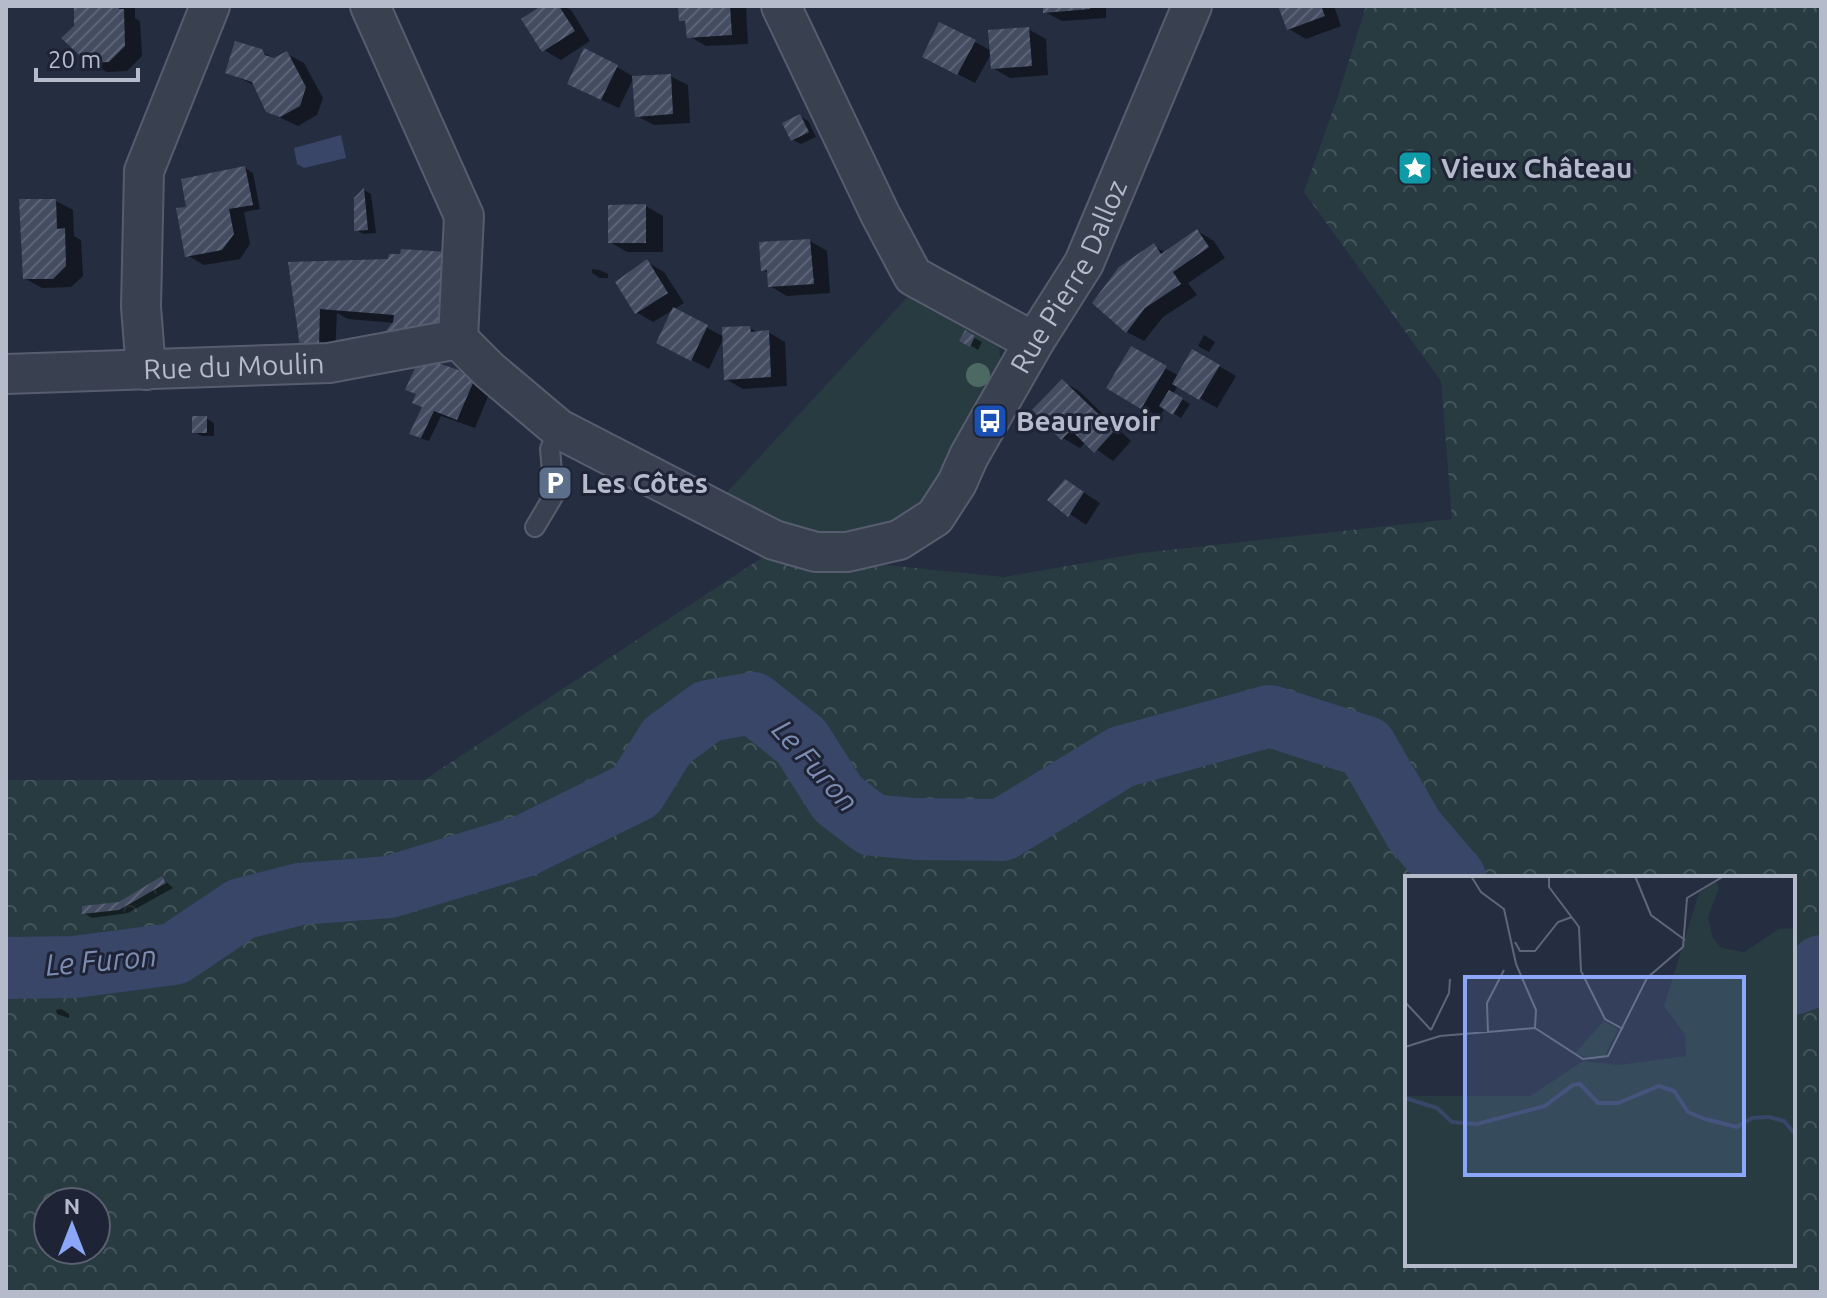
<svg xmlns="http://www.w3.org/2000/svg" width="1827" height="1298" viewBox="0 0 1827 1298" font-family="Ubuntu,sans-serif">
	<defs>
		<pattern id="forest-crowns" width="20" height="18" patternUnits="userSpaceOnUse" patternTransform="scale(2)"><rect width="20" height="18" fill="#273b41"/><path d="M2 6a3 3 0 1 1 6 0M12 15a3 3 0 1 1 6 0" fill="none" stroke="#44555b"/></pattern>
		<pattern id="building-hatch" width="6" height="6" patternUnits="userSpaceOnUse" patternTransform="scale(2)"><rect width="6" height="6" fill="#444c62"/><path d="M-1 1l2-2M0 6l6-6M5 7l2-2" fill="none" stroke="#5d6477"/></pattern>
	</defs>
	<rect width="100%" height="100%" fill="#252d40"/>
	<!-- green -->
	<polygon fill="#273b41" points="912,292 999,344 1001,367 948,472 908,524 829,543 718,502"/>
	<!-- forest -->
	<path fill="url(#forest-crowns)" fill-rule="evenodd" d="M1366,6H1821V1292H6V780H424L769,553L1004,577L1141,553L1452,519L1441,381L1304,192L1338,96ZM1407,878H1793V1264H1407ZM48,1202H96V1250H48Z"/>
	<!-- water -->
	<polygon fill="#394668" points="341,135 346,158 304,168 297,164 294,148"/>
	<!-- shadow -->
	<g fill="#0007">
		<polygon points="76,6 135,6 135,18 140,21 142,56 127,71 107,72 90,62 76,27"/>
		<polygon points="545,6 564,6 571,10 590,41 561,60 544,50"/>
		<polygon points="680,6 746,6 748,44 706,46 689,36 688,24 681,19"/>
		<polygon points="1045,6 1106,6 1106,18 1062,21 1045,12"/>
		<polygon points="1280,6 1334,6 1341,26 1306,39 1289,29"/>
		<polygon points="1028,29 1046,39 1048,75 1010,78 993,68 992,52 975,83 942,66 975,42 992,51"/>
		<polygon points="261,51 276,60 287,54 304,63 323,98 317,115 298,126 285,120 267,110 256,86 227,72"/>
		<polygon points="617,67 634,77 619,108 586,93"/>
		<polygon points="670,76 688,85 690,123 654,125 637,116"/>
		<polygon points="800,116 808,121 816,137 801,144 793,140"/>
		<polygon points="245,168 253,173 260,209 244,212 250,244 240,259 204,265 187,255 189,208"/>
		<polygon points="364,190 371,194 376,233 364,234 356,230"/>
		<polygon points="56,201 73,210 74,236 81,240 83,276 71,287 42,288 24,278"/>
		<polygon points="646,206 663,216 663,252 627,252 610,242"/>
		<polygon points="1197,231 1214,241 1225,258 1188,283 1197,295 1163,317 1144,341 1127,332 1154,246 1166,253"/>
		<polygon points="810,241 827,251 830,293 787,296 770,286 769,273 763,270"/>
		<polygon points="390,261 395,323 348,319 337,313 335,355 319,356 290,264"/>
		<polygon points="647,262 664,272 684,303 653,322 636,312"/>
		<polygon points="592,269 600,270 608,274 608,278 600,278 592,273"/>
		<polygon points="674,310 724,337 709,369 676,352"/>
		<polygon points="750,328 759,333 768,332 785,342 787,386 743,389 726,379"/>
		<polygon points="965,333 982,342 978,350 962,340"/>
		<polygon points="1204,335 1215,342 1209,352 1198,346"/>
		<polygon points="1131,349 1179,376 1193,351 1236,376 1217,408 1178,386 1173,394 1190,404 1181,418 1165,408 1159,417 1108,388"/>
		<polygon points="421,359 492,387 475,428 441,416 429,441 420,438 424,408 418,394"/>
		<polygon points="1062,381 1079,391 1131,441 1113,461 1086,442 1080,448 1063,438"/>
		<polygon points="206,418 214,423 214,436 202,436 194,432"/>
		<polygon points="1066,481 1100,503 1086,525 1050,500"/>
		<polygon points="162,878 173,888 128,913 92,918 84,913 119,904"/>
		<polygon points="61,1009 69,1014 69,1018 57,1014 56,1010"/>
	</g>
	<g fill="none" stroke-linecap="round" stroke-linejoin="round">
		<!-- stream -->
		<polyline stroke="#394668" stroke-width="10" points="56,967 57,983"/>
		<!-- river -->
		<g stroke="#394668" stroke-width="62">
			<polyline points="6,968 74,967 174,954 241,909 300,894 389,887 524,846 636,791 667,741 708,711 753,703 801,741 838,799 872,825 916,829 1002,830 1121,757 1270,716 1366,747 1414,830 1455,878"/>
			<polyline points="1793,984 1807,979 1821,966"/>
		</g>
	</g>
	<!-- building -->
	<g fill="url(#building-hatch)">
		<polygon points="74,6 119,6 119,9 124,9 125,46 109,62 88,63 61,38 74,26"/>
		<polygon points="541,6 559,6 575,31 542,52 521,19"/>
		<polygon points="678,6 730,6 732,35 687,38 685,21 679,21"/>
		<polygon points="1043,6 1090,6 1090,9 1043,13"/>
		<polygon points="1278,6 1321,6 1325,16 1287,30"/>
		<polygon points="939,22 976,40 957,75 922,57"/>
		<polygon points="1029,27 1032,66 991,69 988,30"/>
		<polygon points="235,41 262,49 265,55 274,58 287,51 306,87 300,106 280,117 266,112 252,82 225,73"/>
		<polygon points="584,48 618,65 601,100 567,84"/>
		<polygon points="671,74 673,114 635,117 632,76"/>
		<polygon points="800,114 809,132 791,141 782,123"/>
		<polygon points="245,166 253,205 229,209 234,234 222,250 185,257 176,208 186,207 181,179"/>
		<polygon points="364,188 368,230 354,231 354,198"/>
		<polygon points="19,199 56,199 57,229 65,228 66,266 53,279 23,279"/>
		<polygon points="646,204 646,243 608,243 608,205"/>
		<polygon points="1197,229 1209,247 1173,272 1181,284 1145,308 1126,333 1092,303 1119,267 1154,243 1161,254"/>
		<polygon points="810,239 814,284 768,287 767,270 761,271 759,242"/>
		<polygon points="401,249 448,252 447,324 378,341 393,322 394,315 320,309 319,346 300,347 288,262 388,259 389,254 400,254"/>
		<polygon points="647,259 668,293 635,314 615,282"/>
		<polygon points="673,307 708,325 691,361 656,343"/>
		<polygon points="750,326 751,332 769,330 771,377 724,380 722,327"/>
		<polygon points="965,330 975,336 970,347 959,341"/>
		<polygon points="1131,346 1167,366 1141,409 1106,388"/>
		<polygon points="1192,349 1220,365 1199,400 1172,384"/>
		<polygon points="420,357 476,376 457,420 434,411 421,438 409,434 422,407 412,403 416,394 405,390"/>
		<polygon points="1062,379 1115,430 1094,453 1071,430 1061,440 1032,410"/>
		<polygon points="1169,390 1183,398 1173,415 1159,406"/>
		<rect x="192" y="416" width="15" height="17"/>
		<polygon points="1065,479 1084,492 1068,517 1047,500"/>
		<polygon points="162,876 166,883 119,910 82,914 82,906 119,902"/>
	</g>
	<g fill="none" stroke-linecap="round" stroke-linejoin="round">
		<defs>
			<polyline id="service" points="535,527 554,495 550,449 559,429"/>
			<g id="minor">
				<polyline points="370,6 464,216 458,339"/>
				<polyline points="781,6 880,214 913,276 1034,342"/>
				<path id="s1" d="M458,339L489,370L559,429L774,540L816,552H847L899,540L935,517L957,483L969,456L1034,342L1084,263L1192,6"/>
				<polyline points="146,370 141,307 144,171 210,6"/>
				<path id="s2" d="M6,374L329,363L458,339"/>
			</g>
		</defs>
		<!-- service casing -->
		<use href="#service" stroke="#575d6e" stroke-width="22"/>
		<!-- minor casing -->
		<use href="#minor" stroke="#575d6e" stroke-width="42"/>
		<!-- service -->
		<use href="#service" stroke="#394050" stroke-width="18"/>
		<!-- minor -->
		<use href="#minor" stroke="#394050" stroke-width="38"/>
	</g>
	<!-- trees -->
	<circle fill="#4d6a62" cx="978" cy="375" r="12"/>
	<!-- icons -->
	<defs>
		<symbol id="sight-square" viewBox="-11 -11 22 22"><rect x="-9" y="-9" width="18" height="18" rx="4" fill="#0f9aa8" stroke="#1e2435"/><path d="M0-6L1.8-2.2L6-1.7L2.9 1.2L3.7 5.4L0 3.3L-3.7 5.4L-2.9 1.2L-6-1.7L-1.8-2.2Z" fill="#fff"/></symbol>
		<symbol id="bus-square" viewBox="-11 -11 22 22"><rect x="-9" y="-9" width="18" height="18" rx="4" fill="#1a4fb4" stroke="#1e2435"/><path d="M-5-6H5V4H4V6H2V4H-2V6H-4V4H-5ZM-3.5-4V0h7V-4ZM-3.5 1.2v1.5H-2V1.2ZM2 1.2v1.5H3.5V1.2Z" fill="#fff"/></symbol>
		<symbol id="parking-square" viewBox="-11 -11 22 22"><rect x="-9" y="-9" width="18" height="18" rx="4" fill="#5c6f8a" stroke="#1e2435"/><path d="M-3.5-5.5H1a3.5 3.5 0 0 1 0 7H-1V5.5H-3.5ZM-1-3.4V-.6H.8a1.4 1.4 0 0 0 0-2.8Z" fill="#fff"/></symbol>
	</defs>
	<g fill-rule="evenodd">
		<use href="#sight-square" x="1395" y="148" width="40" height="40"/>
		<use href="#bus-square" x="970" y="401" width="40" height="40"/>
		<use href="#parking-square" x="535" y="463" width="40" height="40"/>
	</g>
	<g text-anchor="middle" stroke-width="6" stroke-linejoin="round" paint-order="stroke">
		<!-- poi labels -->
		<g font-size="28" font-weight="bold" fill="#b6bbcb" stroke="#1e2435" text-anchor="start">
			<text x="1441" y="178">Vieux Château</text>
			<text x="1016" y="431">Beaurevoir</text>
			<text x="581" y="493">Les Côtes</text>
		</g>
		<!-- street labels -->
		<g font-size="28" fill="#b6bbcb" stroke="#1e2435">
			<text dy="10" stroke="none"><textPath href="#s1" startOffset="824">Rue Pierre Dalloz</textPath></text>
			<text dy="10" stroke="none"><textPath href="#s2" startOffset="228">Rue du Moulin</textPath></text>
		</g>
		<!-- water labels -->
		<g font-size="30" font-style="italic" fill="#7d8db2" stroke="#1e2435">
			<text transform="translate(815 766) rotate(48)" y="10">Le Furon</text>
			<text transform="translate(101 961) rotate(-5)" y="10">Le Furon</text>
		</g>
	</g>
	<!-- overview -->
	<g transform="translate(1405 876)">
		<rect width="390" height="390" fill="#252d40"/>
		<path d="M199,145L213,153L199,181L187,184L170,177Z" fill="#273b41"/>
		<path d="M311,5L314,12L303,41L308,62L317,72L339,76L374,53L390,52V390H0V220H125L178,185L213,189L281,180L280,159L259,130L294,17Z" fill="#273b41"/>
		<path fill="none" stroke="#394668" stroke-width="4" d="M0,222L32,232L47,246L72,248L140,230L168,209L175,208L193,227H213L254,210L269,215L283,236L300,243L332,251L347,242L364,241L379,245L390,258"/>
		<path fill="none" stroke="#5f6678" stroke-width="2" d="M66,0L76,16L99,33L111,88L131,134L130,152M144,0V11L174,51L176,95L200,143L218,153M230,0L246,39L280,64M110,66L115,75H130L153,46L167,41M0,126L26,154M130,152L178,183L203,180L242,102L278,71L282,22L319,0M26,154L44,117L45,103M83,157L82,127L99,94M0,171L35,160L130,152"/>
		<path fill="#8ca7f9" fill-opacity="0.15" stroke="#8ca7f9" stroke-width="4" d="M60,101H339V299H60Z"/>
		<rect width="390" height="390" fill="none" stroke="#b6bbcb" stroke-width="4"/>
	</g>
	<!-- border -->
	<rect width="1827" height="1298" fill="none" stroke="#b6bbcb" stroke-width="16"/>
	<!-- north arrow -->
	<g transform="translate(72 1226)"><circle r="38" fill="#1e2435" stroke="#5b6071" stroke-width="2"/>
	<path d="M0-6L14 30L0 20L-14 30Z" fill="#8ca7f9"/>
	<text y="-12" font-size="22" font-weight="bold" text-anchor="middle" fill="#b6bbcb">N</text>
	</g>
	<!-- scale -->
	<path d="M36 68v12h102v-12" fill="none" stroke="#b6bbcb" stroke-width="4"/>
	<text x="48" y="68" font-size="24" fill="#b6bbcb" stroke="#1e2435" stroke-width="6" paint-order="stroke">20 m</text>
</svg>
